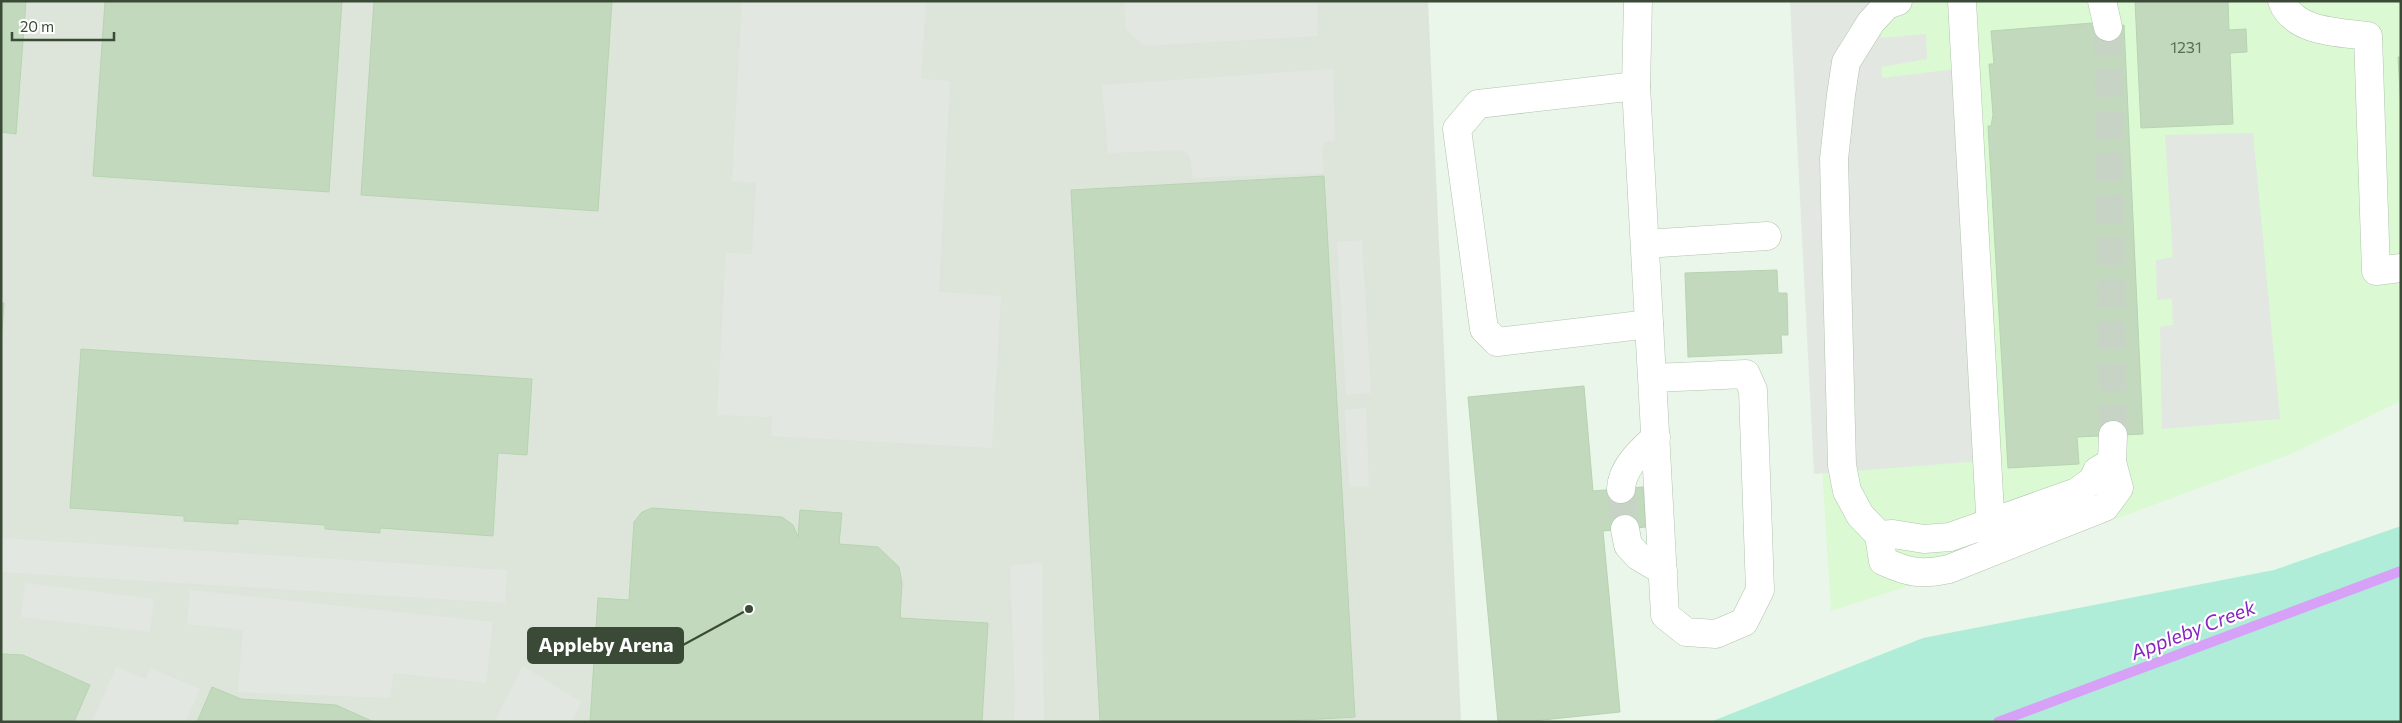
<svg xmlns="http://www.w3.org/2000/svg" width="2402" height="723" viewBox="0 0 2402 723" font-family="Commissioner,sans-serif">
	<rect width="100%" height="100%" fill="#eaf6e9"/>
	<!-- commercial -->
	<polygon fill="#dbf9d3" points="1793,1 2401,1 2401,401 2291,454 2110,521 1831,611"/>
	<!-- industrial -->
	<polygon fill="#dde5da" points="1,1 1428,1 1461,722 1,722"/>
	<!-- green -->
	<polygon fill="#afedd8" points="2401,526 2401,722 1710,722 1923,638 2274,570"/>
	<!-- parking -->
	<g fill="#e2e7e1">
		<polygon points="742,1 926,1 921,79 950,81 939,292 1001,296 992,448 771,436 772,417 717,415 726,253 752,254 756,183 732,181"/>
		<polygon points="1124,1 1318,1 1317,36 1145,46 1126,30"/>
		<polygon points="1790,1 1878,1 1881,38 1926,34 1927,59 1881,67 1882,78 1972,67 1995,460 1814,474"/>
		<polygon points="1333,69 1335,141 1325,142 1322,148 1324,173 1193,178 1190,157 1184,150 1108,153 1102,85"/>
		<polygon points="2253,133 2280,419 2162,429 2160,327 2173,325 2172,299 2157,300 2156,260 2173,257 2165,135"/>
		<polygon points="1362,240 1371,393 1346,395 1337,242"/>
		<polygon points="1366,408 1369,486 1349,487 1345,410"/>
		<polygon points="1,538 507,570 505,603 1,572"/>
		<polygon points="1042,562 1044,722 1014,722 1015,697 1010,566"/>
		<polygon points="25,583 154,599 150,632 21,617"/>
		<polygon points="190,590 493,622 486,683 394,673 390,698 238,692 243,630 187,624"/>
		<polygon points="523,666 581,702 572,722 494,722"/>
		<polygon points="116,667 146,679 150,668 200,689 186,722 92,722"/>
	</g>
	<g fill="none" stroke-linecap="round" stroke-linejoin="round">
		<!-- stream -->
		<polyline stroke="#d7a1f7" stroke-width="10" points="1998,722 2401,571"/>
	</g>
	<!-- building -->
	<g fill="#c2d9bd" stroke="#b6d4b0">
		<polygon points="1,1 26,1 16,134 1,132"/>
		<polygon points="105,1 342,1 329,192 93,176"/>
		<polygon points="374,1 612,1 598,211 361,195"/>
		<polygon points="2135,1 2228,1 2229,30 2246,29 2247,52 2230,53 2233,124 2141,128"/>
		<polygon points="2092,23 2092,27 2124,25 2143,434 2077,437 2079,464 2008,468 1988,126 1991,126 1993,115 1989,64 1994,64 1991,31"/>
		<polygon points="2398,57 2401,57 2401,109"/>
		<polygon points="1324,176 1355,717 1267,722 1100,722 1071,190"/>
		<polygon points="1777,270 1778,293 1787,293 1788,335 1781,335 1782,353 1688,357 1685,273"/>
		<polygon points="1,303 4,303 1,345"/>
		<polygon points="81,349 532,379 527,455 498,453 493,536 380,528 380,533 325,529 325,525 238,519 238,524 184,521 184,516 70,508"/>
		<polygon points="1584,386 1593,491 1643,487 1646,527 1603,531 1620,712 1523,722 1498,722 1468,397"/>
		<polygon points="652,508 782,517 793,525 798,537 800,510 842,513 839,544 878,547 899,567 902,583 900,618 988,623 982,722 590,722 598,598 629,600 634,522 642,512"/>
		<polygon points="1,654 23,655 90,685 74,722 1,722"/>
		<polygon points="212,687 241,699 336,705 374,722 197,722"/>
	</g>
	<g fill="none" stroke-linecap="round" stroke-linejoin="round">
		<!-- minor-tunnel -->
		<g stroke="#c7d4c5" stroke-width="28" stroke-dasharray="28 14" stroke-linecap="butt">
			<polyline points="2108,27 2113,435"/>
			<polyline points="1621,489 1625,529"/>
		</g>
		<defs>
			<g id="minor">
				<polyline points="1638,1 1636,86 1665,615 1686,632 1716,634 1744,622 1760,590 1753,390 1746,374 1653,378"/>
				<path d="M1898,1L1887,5L1871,22L1846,62L1841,95L1834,159L1842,465L1847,491L1860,515L1879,535L1883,561C1909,573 1922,575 1949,569L2105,507L2119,488L2112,462L2113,435"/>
				<polyline points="1962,1 1992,550"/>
				<polyline points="2102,1 2108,27"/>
				<path d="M2282,1C2294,33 2340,32 2368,36L2376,271L2401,268"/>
				<polyline points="1636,86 1478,104 1457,129 1484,329 1497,342 1649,324"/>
				<polyline points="1645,244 1767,236"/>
				<path d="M1621,489C1622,467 1641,451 1656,437"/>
				<polyline points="1625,529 1628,545 1638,556 1663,571"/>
				<polyline points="1879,535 1893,534 1924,539 1950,537 2077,492 2093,480 2097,471 2112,462"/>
			</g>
		</defs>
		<!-- minor casing -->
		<use href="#minor" stroke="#b0c5ad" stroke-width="29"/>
		<!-- minor -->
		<use href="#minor" stroke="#fff" stroke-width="28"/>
	</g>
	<g text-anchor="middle" stroke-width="4.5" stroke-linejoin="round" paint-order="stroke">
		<!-- number labels -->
		<g font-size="16" fill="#5c6e58">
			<text x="2186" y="53">1231</text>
		</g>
		<!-- water labels -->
		<g font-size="20" font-style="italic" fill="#8824c1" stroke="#fff">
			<text transform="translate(2193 630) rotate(-21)" y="7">Appleby Creek</text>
		</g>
	</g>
	<!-- callouts -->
	<path fill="none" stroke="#3a4a36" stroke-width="2" d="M749 609L683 645"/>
	<circle fill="#3a4a36" stroke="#fff" stroke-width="2" cx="749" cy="609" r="5"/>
	<rect fill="#3a4a36" stroke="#3a4a36" stroke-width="2" x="528" y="628" width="155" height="35" rx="5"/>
	<g font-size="20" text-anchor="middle" font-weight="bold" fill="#fff">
		<text x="606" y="652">Appleby Arena</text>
	</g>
	<!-- border -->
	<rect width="2402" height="723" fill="none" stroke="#3a4a36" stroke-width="5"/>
	<!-- scale -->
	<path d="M12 32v8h102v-8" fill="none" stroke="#3a4a36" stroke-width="2.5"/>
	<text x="20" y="32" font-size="15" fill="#3a4a36" stroke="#ffffff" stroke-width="4" paint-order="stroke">20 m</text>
</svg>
